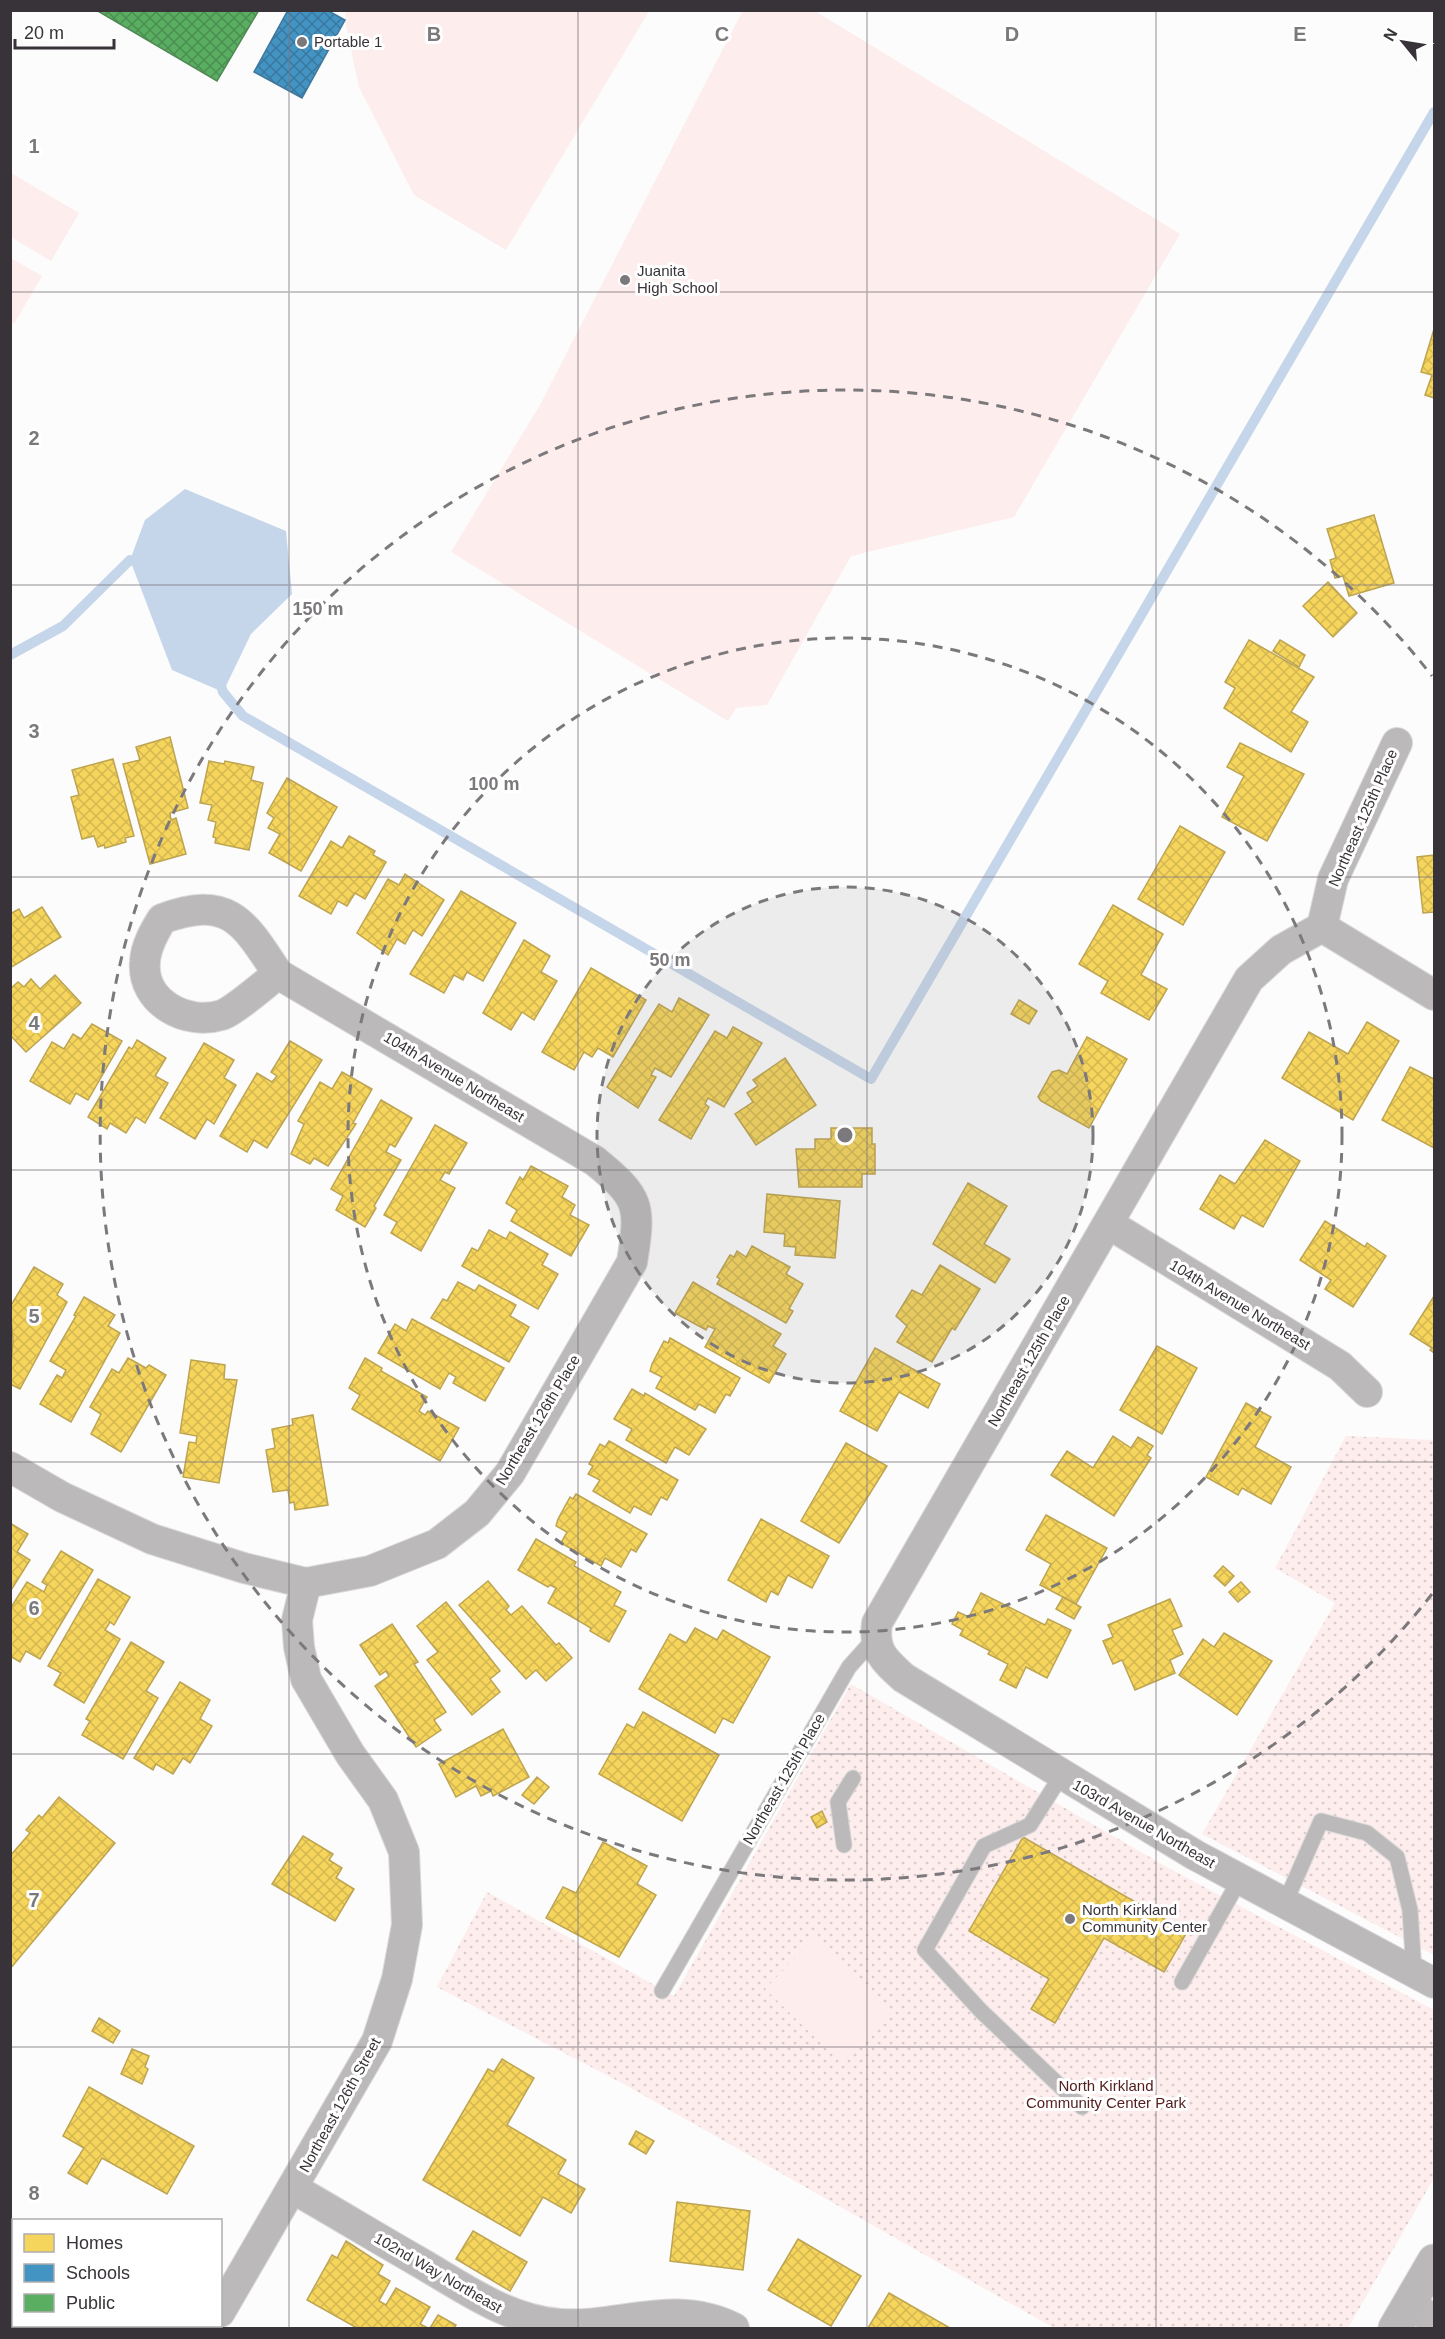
<svg xmlns="http://www.w3.org/2000/svg" width="1445" height="2339" viewBox="0 0 1445 2339" font-family="Arial,sans-serif">
	<defs>
		<pattern id="park-dots" width="8" height="8" patternUnits="userSpaceOnUse" patternTransform="scale(1.5)"><rect width="8" height="8" fill="#fdedec"/><path d="M2 2h.1M6 6h.1" fill="none" stroke="#d9cccb" stroke-width="1.8" stroke-linecap="round"/></pattern>
		<pattern id="homes-cross-hatch" width="8" height="8" patternUnits="userSpaceOnUse" patternTransform="scale(1.5)"><rect width="8" height="8" fill="#f6d55c"/><path d="M0 0l8 8M0 8l8-8" fill="none" stroke="#d4b751"/></pattern>
		<pattern id="schools-cross-hatch" width="8" height="8" patternUnits="userSpaceOnUse" patternTransform="scale(1.5)"><rect width="8" height="8" fill="#4393c3"/><path d="M0 0l8 8M0 8l8-8" fill="none" stroke="#39799f"/></pattern>
		<pattern id="public-cross-hatch" width="8" height="8" patternUnits="userSpaceOnUse" patternTransform="scale(1.5)"><rect width="8" height="8" fill="#5aae61"/><path d="M0 0l8 8M0 8l8-8" fill="none" stroke="#4b8e51"/></pattern>
	</defs>
	<rect width="100%" height="100%" fill="#fcfcfc"/>
	<!-- park -->
	<g fill="url(#park-dots)">
		<polygon points="1346,1436 1434,1440 1434,1955 1202,1834 1335,1603 1275,1568"/>
		<polygon points="851,1684 1165,1866 1434,2010 1434,2178 1348,2328 1054,2328 620,2082 437,1987 487,1892 674,1996"/>
	</g>
	<!-- pitch -->
	<g fill="#fdedec">
		<polygon points="346,10 649,11 506,250 414,195 359,87 345,21"/>
		<polygon points="743,10 815,11 1180,234 1014,517 851,556 767,705 736,708 728,721 451,552 540,405"/>
		<polygon points="11,173 79,213 51,261 11,237"/>
		<polygon points="11,258 42,276 14,324 11,322"/>
		<polygon points="816,1936 893,2011 842,2064 765,1989"/>
	</g>
	<!-- water -->
	<polygon fill="#c6d6ea" points="185,489 286,531 292,594 251,634 223,692 172,670 130,560 145,520"/>
	<!-- homes -->
	<g fill="url(#homes-cross-hatch)" stroke="#bda451" stroke-width="1.5">
		<polygon points="1434,329 1434,398 1425,395 1432,375 1421,372"/>
		<polygon points="1374,515 1394,583 1349,596 1343,576 1335,578 1330,560 1336,558 1327,529"/>
		<polygon points="1328,582 1357,613 1333,637 1303,606"/>
		<polygon points="1249,640 1314,677 1291,712 1308,722 1291,752 1224,708 1235,688 1225,682"/>
		<polygon points="1280,640 1305,655 1299,667 1273,651"/>
		<polygon points="170,737 188,808 170,813 171,820 176,818 186,854 150,864 123,764 140,760 136,747"/>
		<polygon points="1240,743 1304,774 1267,841 1222,817 1244,776 1227,767"/>
		<polygon points="113,759 134,836 125,838 126,842 105,848 104,845 98,847 94,836 82,839 71,797 79,795 72,770"/>
		<polygon points="209,761 224,764 225,761 254,767 251,780 263,783 249,850 215,843 216,838 213,837 216,822 208,820 212,805 200,803"/>
		<polygon points="287,778 337,807 301,871 269,853 280,834 268,828 274,818 267,813"/>
		<polygon points="1180,826 1225,852 1183,925 1138,899"/>
		<polygon points="349,836 375,851 373,855 386,862 365,899 355,893 347,906 338,901 331,914 299,896 331,841 342,848"/>
		<polygon points="1434,855 1434,912 1423,913 1417,857"/>
		<polygon points="405,874 444,900 422,936 413,930 405,944 397,939 388,955 357,933 388,879 399,885"/>
		<polygon points="461,891 516,923 483,981 467,972 463,980 454,975 444,993 410,974"/>
		<polygon points="1113,905 1163,934 1141,975 1167,989 1149,1020 1101,993 1108,981 1079,964"/>
		<polygon points="42,907 61,937 10,968 10,914 19,909 24,918"/>
		<polygon points="524,940 550,956 541,972 557,981 534,1020 522,1012 511,1030 483,1013"/>
		<polygon points="591,968 646,1000 613,1057 598,1048 592,1057 584,1052 574,1070 542,1052"/>
		<polygon points="55,975 81,1003 26,1052 10,1035 10,989 18,982 24,987 31,979 40,989"/>
		<polygon points="679,998 709,1015 671,1077 655,1068 651,1075 656,1077 638,1108 607,1087 659,1004 672,1012"/>
		<polygon points="1019,1000 1037,1011 1029,1024 1011,1014"/>
		<polygon points="1367,1022 1399,1041 1353,1120 1282,1078 1309,1032 1348,1054"/>
		<polygon points="92,1024 122,1041 88,1100 76,1093 70,1104 30,1081 52,1042 64,1049 73,1034 81,1039"/>
		<polygon points="733,1027 762,1043 724,1107 708,1098 705,1104 709,1107 691,1139 659,1120 715,1031 727,1038"/>
		<polygon points="1087,1037 1127,1059 1089,1128 1041,1101 1038,1097 1052,1072 1059,1070 1067,1074"/>
		<polygon points="137,1040 166,1058 155,1076 168,1083 145,1123 136,1117 126,1133 110,1123 107,1129 88,1117 129,1047 132,1049"/>
		<polygon points="290,1041 322,1060 267,1148 254,1140 247,1152 220,1136 257,1073 272,1082 277,1076 271,1072"/>
		<polygon points="204,1043 234,1060 224,1078 236,1085 214,1124 207,1119 195,1139 160,1118"/>
		<polygon points="785,1058 816,1105 756,1145 735,1114 753,1102 747,1093 758,1086 753,1080"/>
		<polygon points="1410,1067 1434,1079 1434,1148 1382,1120"/>
		<polygon points="342,1072 372,1089 353,1123 356,1124 328,1166 314,1158 310,1164 291,1154 304,1124 298,1121 320,1082 332,1089"/>
		<polygon points="381,1100 412,1118 395,1147 390,1144 386,1152 401,1160 374,1206 376,1208 365,1227 336,1210 343,1196 331,1189"/>
		<polygon points="435,1125 467,1143 449,1174 445,1172 440,1180 455,1188 421,1251 391,1233 397,1222 384,1215"/>
		<polygon points="831,1128 872,1128 872,1144 875,1144 875,1174 862,1174 862,1187 799,1187 796,1149 815,1149 815,1139 831,1139"/>
		<polygon points="1265,1140 1300,1161 1263,1227 1242,1215 1234,1229 1200,1209 1220,1175 1235,1184"/>
		<polygon points="531,1166 568,1186 562,1197 575,1205 570,1215 589,1225 571,1256 511,1221 517,1210 506,1203 520,1177 523,1180"/>
		<polygon points="968,1183 1007,1206 984,1244 1010,1259 995,1283 933,1244"/>
		<polygon points="767,1194 840,1201 835,1258 795,1255 796,1247 784,1246 785,1234 764,1232"/>
		<polygon points="1325,1221 1365,1247 1367,1243 1386,1256 1353,1307 1325,1289 1331,1280 1300,1260"/>
		<polygon points="489,1230 506,1239 510,1232 548,1254 542,1265 558,1274 538,1309 462,1266 472,1248 478,1251"/>
		<polygon points="752,1246 790,1267 786,1274 803,1284 789,1309 793,1311 786,1323 717,1284 720,1279 717,1277 730,1255 734,1257 737,1251 746,1257"/>
		<polygon points="940,1265 980,1289 955,1330 952,1328 932,1362 897,1342 907,1326 896,1316 912,1290 922,1295"/>
		<polygon points="34,1267 63,1284 57,1295 67,1302 20,1389 10,1384 13,1339 10,1307"/>
		<polygon points="458,1282 475,1291 479,1285 516,1305 510,1316 529,1327 509,1362 431,1318 443,1299 447,1301"/>
		<polygon points="693,1282 781,1334 773,1346 786,1354 769,1383 705,1347 715,1329 708,1326 706,1330 675,1313"/>
		<polygon points="1434,1296 1434,1353 1430,1350 1432,1348 1410,1334"/>
		<polygon points="84,1297 115,1315 108,1326 120,1333 71,1422 40,1404 57,1375 62,1378 66,1370 50,1361 76,1316 74,1315"/>
		<polygon points="412,1319 504,1368 485,1401 453,1383 456,1377 449,1373 440,1389 378,1353 395,1324 406,1331"/>
		<polygon points="670,1338 740,1378 730,1396 726,1394 715,1413 699,1404 695,1410 656,1388 662,1377 650,1371 652,1364 664,1341 668,1343"/>
		<polygon points="1157,1346 1197,1368 1162,1434 1120,1410"/>
		<polygon points="875,1348 940,1384 928,1408 899,1392 877,1431 840,1411"/>
		<polygon points="128,1358 146,1368 149,1365 166,1375 121,1452 91,1434 101,1414 90,1407 112,1369 119,1373"/>
		<polygon points="365,1358 382,1368 381,1371 427,1397 419,1411 425,1415 428,1411 459,1428 440,1461 352,1409 360,1395 349,1388"/>
		<polygon points="191,1360 225,1365 224,1379 237,1380 219,1483 183,1477 189,1442 196,1443 197,1436 180,1433"/>
		<polygon points="632,1389 644,1396 645,1393 706,1429 689,1455 675,1447 666,1463 626,1440 632,1429 614,1419"/>
		<polygon points="1246,1403 1271,1417 1255,1447 1291,1467 1271,1504 1242,1488 1238,1495 1206,1477"/>
		<polygon points="313,1415 328,1505 295,1510 294,1502 290,1503 288,1490 273,1492 266,1450 275,1448 272,1429 293,1425 292,1419"/>
		<polygon points="1113,1436 1131,1448 1138,1437 1153,1446 1147,1455 1151,1458 1114,1516 1051,1475 1067,1451 1093,1468"/>
		<polygon points="609,1441 678,1480 667,1500 661,1497 651,1515 634,1506 630,1513 593,1491 600,1480 588,1474 593,1466 589,1464 600,1444 605,1447"/>
		<polygon points="846,1443 887,1466 839,1543 801,1521"/>
		<polygon points="576,1494 647,1534 636,1552 631,1549 621,1567 605,1558 601,1566 561,1543 567,1532 556,1526 558,1519 570,1497 573,1499"/>
		<polygon points="1046,1515 1107,1548 1076,1604 1040,1585 1051,1564 1026,1550"/>
		<polygon points="761,1519 829,1556 812,1588 788,1575 778,1595 771,1591 766,1602 728,1580"/>
		<polygon points="10,1523 28,1534 17,1552 30,1560 10,1592"/>
		<polygon points="536,1539 576,1562 574,1566 621,1592 614,1605 626,1611 609,1642 590,1631 591,1628 548,1603 556,1588 550,1585 548,1587 518,1570"/>
		<polygon points="61,1551 93,1570 40,1659 26,1651 20,1662 10,1656 10,1609 27,1582 44,1592 47,1585 42,1582"/>
		<polygon points="1223,1566 1234,1576 1225,1586 1214,1576"/>
		<polygon points="98,1579 130,1597 114,1625 110,1622 105,1630 120,1639 84,1703 54,1685 61,1673 48,1666"/>
		<polygon points="488,1581 509,1606 506,1610 511,1615 522,1606 556,1645 559,1643 572,1658 546,1681 536,1670 526,1679 459,1605"/>
		<polygon points="1241,1582 1250,1592 1238,1602 1229,1592"/>
		<polygon points="981,1593 1045,1625 1048,1619 1071,1630 1047,1678 1026,1667 1016,1688 1000,1680 1008,1664 988,1654 990,1651 960,1635 963,1630 952,1624 958,1612 969,1617"/>
		<polygon points="1063,1597 1081,1607 1074,1619 1056,1609"/>
		<polygon points="1170,1599 1182,1626 1172,1630 1183,1654 1170,1660 1175,1673 1135,1690 1122,1660 1113,1664 1103,1641 1113,1637 1108,1625"/>
		<polygon points="446,1602 500,1671 490,1679 500,1692 472,1715 427,1660 438,1652 417,1626"/>
		<polygon points="392,1624 418,1662 414,1664 446,1712 434,1720 441,1730 416,1747 375,1686 389,1676 386,1671 380,1675 360,1645"/>
		<polygon points="695,1628 717,1640 723,1630 770,1657 733,1723 723,1718 715,1733 639,1689 670,1634 686,1643"/>
		<polygon points="1224,1633 1272,1661 1237,1715 1179,1675 1203,1639 1214,1647"/>
		<polygon points="131,1642 164,1662 146,1691 158,1698 123,1759 82,1735 90,1721 86,1719"/>
		<polygon points="180,1682 210,1700 200,1719 212,1726 190,1763 183,1758 173,1774 156,1764 153,1770 134,1758"/>
		<polygon points="643,1712 719,1755 682,1821 599,1774 627,1724 634,1728"/>
		<polygon points="503,1729 529,1777 493,1796 491,1791 481,1796 476,1786 456,1797 439,1764"/>
		<polygon points="537,1777 549,1787 534,1804 522,1795"/>
		<polygon points="59,1797 115,1843 10,1969 10,1856 30,1833 26,1830 39,1815 42,1818"/>
		<polygon points="822,1811 827,1822 817,1828 811,1817"/>
		<polygon points="303,1836 333,1854 329,1860 342,1868 336,1878 354,1889 335,1921 272,1884"/>
		<polygon points="1023,1837 1187,1932 1164,1972 1104,1938 1055,2023 1031,2009 1049,1979 969,1931"/>
		<polygon points="603,1842 647,1866 637,1884 656,1895 619,1957 546,1918 563,1887 576,1893"/>
		<polygon points="99,2018 120,2031 113,2043 92,2031"/>
		<polygon points="132,2049 149,2056 145,2067 148,2069 142,2084 121,2074"/>
		<polygon points="502,2059 534,2078 507,2125 566,2160 558,2174 585,2189 571,2213 543,2197 520,2236 423,2180 488,2069 494,2072"/>
		<polygon points="89,2087 194,2146 167,2194 102,2158 87,2184 68,2173 84,2148 63,2136"/>
		<polygon points="636,2131 654,2141 646,2154 629,2144"/>
		<polygon points="677,2202 750,2211 743,2270 670,2261"/>
		<polygon points="473,2231 527,2262 510,2291 456,2259"/>
		<polygon points="798,2239 861,2276 831,2326 768,2290"/>
		<polygon points="346,2241 383,2265 378,2274 390,2281 379,2301 386,2305 396,2288 430,2307 420,2324 428,2328 357,2328 307,2300 332,2255 337,2258"/>
		<polygon points="889,2293 950,2328 868,2328"/>
		<polygon points="438,2315 456,2325 454,2328 430,2328"/>
	</g>
	<!-- schools -->
	<polygon fill="url(#schools-cross-hatch)" stroke="#3f7699" stroke-width="1.5" points="288,10 327,10 345,20 302,98 254,72"/>
	<!-- public -->
	<polygon fill="url(#public-cross-hatch)" stroke="#508955" stroke-width="1.5" points="96,10 259,10 217,81"/>
	<g fill="none" stroke-linecap="round" stroke-linejoin="round">
		<!-- stream -->
		<g stroke="#c6d6ea" stroke-width="10">
			<polyline points="10,655 63,626 130,560 143,564"/>
			<polyline points="219,679 223,692 243,716 871,1079 1434,112"/>
		</g>
		<defs>
			<g id="service">
				<polyline points="1061,1776 1030,1825 984,1846 925,1950 981,2011 1082,2107"/>
				<polyline points="844,1845 838,1802 853,1778"/>
				<polyline points="1285,1903 1321,1821 1367,1833 1397,1857 1410,1910 1414,1972"/>
				<polyline points="1182,1982 1240,1879"/>
				<polyline points="662,1991 849,1667 875,1638"/>
			</g>
			<g id="minor">
				<path d="M1397,743L1333,879L1322,927L1281,950L1249,979L877,1623C873,1651 884,1660 904,1678L1195,1855L1434,1983"/>
				<polyline points="1322,927 1434,995"/>
				<polyline points="1109,1224 1340,1366 1367,1392"/>
				<path d="M10,1467L62,1497L152,1539L244,1568L306,1583L370,1571L437,1544L477,1513L510,1473L632,1262C641,1205 640,1198 595,1161L278,974C244,922 229,894 162,919C154,932 146,946 145,961C141,1002 186,1026 222,1015C234,1011 266,983 278,974"/>
				<path d="M294,2189C336,2213 377,2238 419,2262C464,2288 507,2320 560,2324C621,2328 674,2298 734,2328"/>
				<polyline points="1410,2304 1434,2320"/>
				<polyline points="220,2312 377,2041 397,1979 407,1925 404,1852 383,1800 350,1754 306,1679 299,1647 297,1620 306,1583"/>
			</g>
			<polyline id="secondary" points="1395,2328 1434,2261"/>
		</defs>
		<!-- service casing -->
		<use href="#service" stroke="#d9d8d9" stroke-width="17"/>
		<!-- minor casing -->
		<use href="#minor" stroke="#d9d8d9" stroke-width="32"/>
		<!-- secondary casing -->
		<use href="#secondary" stroke="#d9d8d9" stroke-width="35"/>
		<!-- service -->
		<use href="#service" stroke="#bbb9ba" stroke-width="15"/>
		<!-- minor -->
		<use href="#minor" stroke="#bbb9ba" stroke-width="30"/>
		<!-- secondary -->
		<use href="#secondary" stroke="#bbb8b9" stroke-width="33"/>
	</g>
	<!-- grid -->
	<path fill="none" stroke="#7c797d" stroke-width="1.5" stroke-opacity="0.55" d="M289,10V2328M578,10V2328M867,10V2328M1156,10V2328M10,292H1434M10,585H1434M10,877H1434M10,1170H1434M10,1462H1434M10,1754H1434M10,2047H1434"/>
	<!-- distance rings -->
	<circle cx="845" cy="1135" r="248" fill="#7c797d" fill-opacity=".12"/>
	<g fill="none" stroke="#7c797d" stroke-width="3" stroke-dasharray="10 8">
		<circle cx="845" cy="1135" r="248"/>
		<circle cx="845" cy="1135" r="497"/>
		<path d="M1432 1594A745 745 0 1 1 1432 676"/>
	</g>
	<!-- markers -->
	<g fill="#7c797d" stroke="#fff" stroke-width="2">
		<circle cx="302" cy="42" r="6"/>
		<circle cx="625" cy="280" r="6"/>
		<circle cx="1070" cy="1919" r="6"/>
	</g>
	<g text-anchor="middle" stroke-width="6" stroke-linejoin="round" paint-order="stroke">
		<!-- poi labels -->
		<g font-size="15" fill="#373338" stroke="#fff" text-anchor="start">
			<text x="314" y="47">Portable 1</text>
			<text x="637" y="276">Juanita<tspan x="637" dy="17">High School</tspan></text>
			<text x="1082" y="1915">North Kirkland<tspan x="1082" dy="17">Community Center</tspan></text>
		</g>
		<!-- street labels -->
		<g font-size="15" fill="#373338" stroke="#fff">
			<text transform="translate(1363 818) rotate(-66)" y="5">Northeast 125th Place</text>
			<text transform="translate(454 1077) rotate(31)" y="5">104th Avenue Northeast</text>
			<text transform="translate(1240 1305) rotate(31)" y="5">104th Avenue Northeast</text>
			<text transform="translate(1029 1361) rotate(-60)" y="5">Northeast 125th Place</text>
			<text transform="translate(538 1420) rotate(-59)" y="5">Northeast 126th Place</text>
			<text transform="translate(784 1779) rotate(-60)" y="5">Northeast 125th Place</text>
			<text transform="translate(1144 1824) rotate(30)" y="5">103rd Avenue Northeast</text>
			<text transform="translate(340 2105) rotate(-61)" y="5">Northeast 126th Street</text>
			<text transform="translate(438 2273) rotate(30)" y="5">102nd Way Northeast</text>
		</g>
		<!-- park labels -->
		<g font-size="15" fill="#54201f" stroke="#fff">
			<text x="1106" y="2091">North Kirkland<tspan x="1106" dy="17">Community Center Park</tspan></text>
		</g>
	</g>
	<g font-size="20" text-anchor="middle" font-weight="bold" fill="#7c797d" stroke="#fff" stroke-width="6" stroke-linejoin="round" paint-order="stroke">
		<text x="434" y="41">B</text>
		<text x="722" y="41">C</text>
		<text x="1012" y="41">D</text>
		<text x="1300" y="41">E</text>
		<text x="34" y="153">1</text>
		<text x="34" y="445">2</text>
		<text x="34" y="738">3</text>
		<text x="34" y="1030">4</text>
		<text x="34" y="1323">5</text>
		<text x="34" y="1615">6</text>
		<text x="34" y="1907">7</text>
		<text x="34" y="2200">8</text>
	</g>
	<circle cx="845" cy="1135" r="9" fill="#7c797d" stroke="#fff" stroke-width="3"/>
	<g font-size="18" text-anchor="middle" font-weight="bold" fill="#7c797d" stroke="#fff" stroke-width="6" stroke-linejoin="round" paint-order="stroke">
		<text x="318" y="615">150 m</text>
		<text x="494" y="790">100 m</text>
		<text x="670" y="966">50 m</text>
	</g>
	<!-- border -->
	<rect width="1445" height="2339" fill="none" stroke="#373338" stroke-width="24"/>
	<!-- legend -->
	<rect x="12" y="2219" width="210" height="108" fill="#ffffff" stroke="#afadaf" stroke-width="1.5"/>
	<rect x="24" y="2234" width="30" height="18" fill="#f6d55c" stroke="#afadaf" stroke-width="1.5"/>
	<text x="66" y="2249" font-size="18" fill="#373338">Homes</text>
	<rect x="24" y="2264" width="30" height="18" fill="#4393c3" stroke="#afadaf" stroke-width="1.5"/>
	<text x="66" y="2279" font-size="18" fill="#373338">Schools</text>
	<rect x="24" y="2294" width="30" height="18" fill="#5aae61" stroke="#afadaf" stroke-width="1.5"/>
	<text x="66" y="2309" font-size="18" fill="#373338">Public</text>
	<!-- north arrow -->
	<g transform="translate(1403 42) rotate(300)" stroke="#ffffff" stroke-width="4.5" paint-order="stroke">
	<path d="M0-4.5L10 22L0 15L-10 22Z" fill="#373338"/>
	<text y="-9" font-size="16" font-weight="bold" text-anchor="middle" fill="#373338">N</text>
	</g>
	<!-- scale -->
	<path d="M15 39v9h99v-9" fill="none" stroke="#373338" stroke-width="3"/>
	<text x="24" y="39" font-size="18" fill="#373338" stroke="#ffffff" stroke-width="4.5" paint-order="stroke">20 m</text>
</svg>
